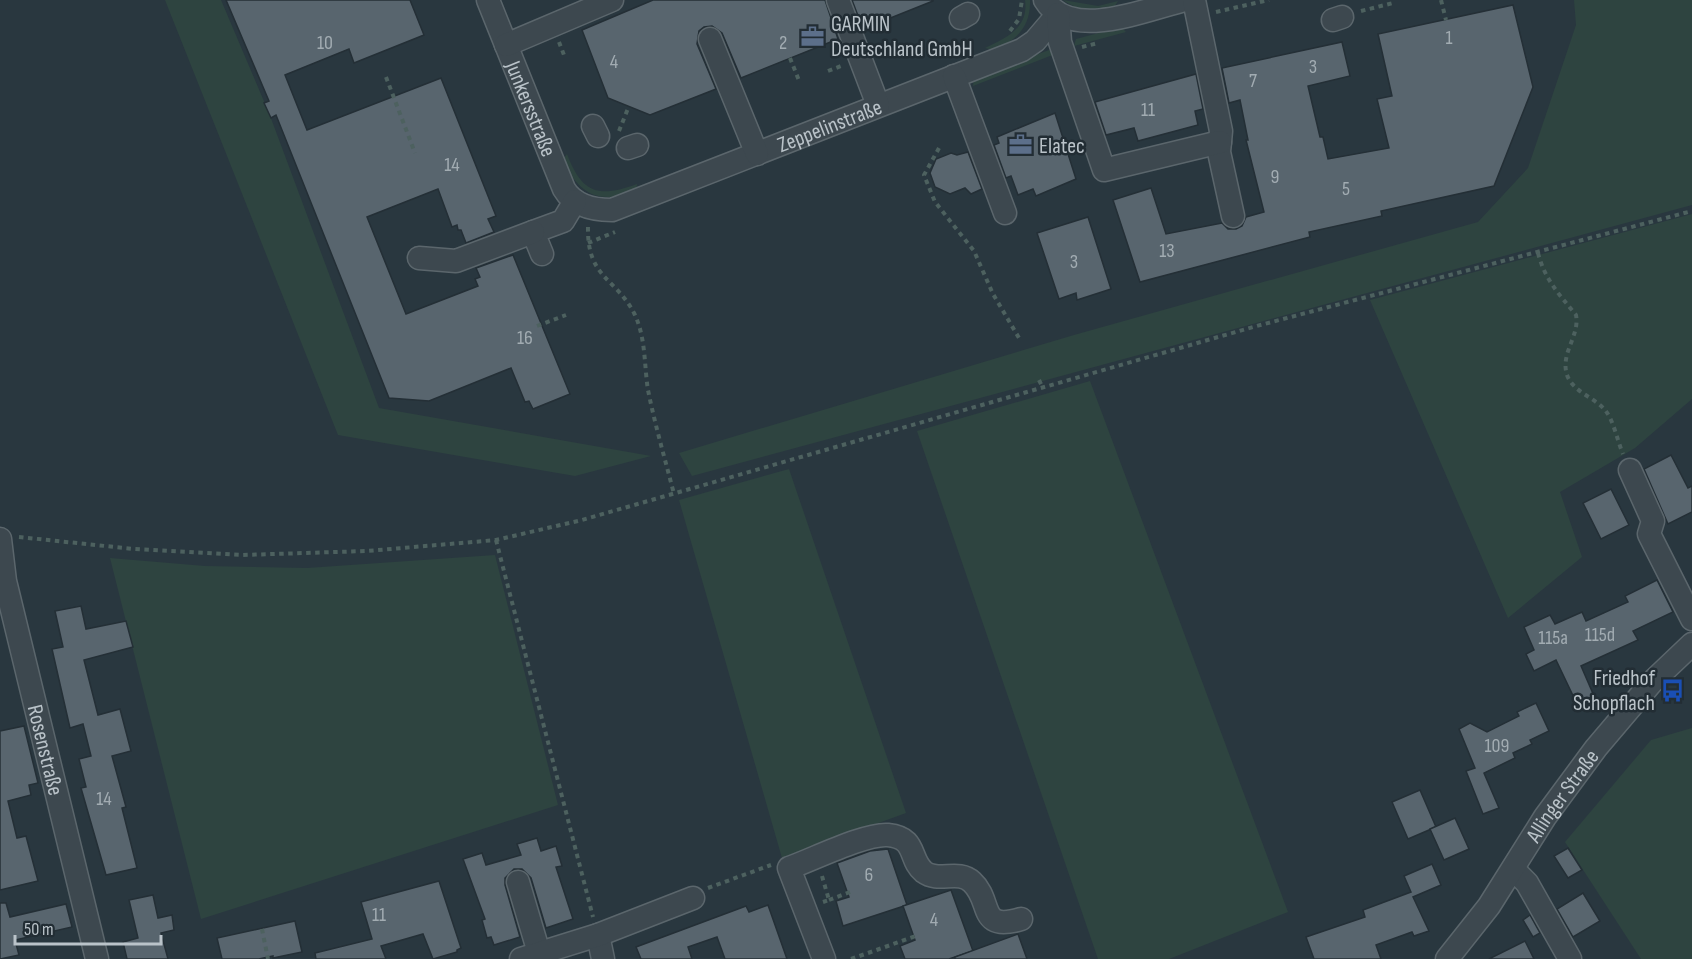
<svg xmlns="http://www.w3.org/2000/svg" width="1692" height="959" viewBox="0 0 1692 959" font-family="'Sofia Sans Condensed',sans-serif">
	<rect width="100%" height="100%" fill="#29373f"/>
	<!-- green -->
	<g fill="#2e4440">
		<polygon points="165,0 221,0 269,113 379,408 651,456 575,476 338,435"/>
		<path d="M1025,0H1030C1031,26 1017,41 993,50L985,48C1006,38 1029,28 1025,0Z"/>
		<path d="M1063,0L1098,6L1118,1L1113,9C1095,12 1078,11 1063,0Z"/>
		<polygon points="1574,0 1692,0 1692,205 692,476 679,453 1074,335 1478,222 1528,168 1576,25"/>
		<polygon points="1121,27 1126,32 1074,46 1076,39"/>
		<polygon points="1049,50 1055,54 973,86 974,78"/>
		<path d="M567,154C582,194 599,198 637,184L636,192C597,203 583,197 562,161Z"/>
		<polygon points="1692,214 1692,399 1635,448 1560,492 1582,557 1508,618 1370,300"/>
		<polygon points="1090,381 1288,912 1169,959 1098,959 917,431"/>
		<polygon points="789,469 906,813 782,858 679,500"/>
		<polygon points="495,555 558,805 201,919 110,558 205,566 307,568"/>
		<polygon points="1692,728 1692,959 1641,959 1565,842 1651,740"/>
	</g>
	<!-- building -->
	<g fill="#58656e" stroke="#242f36" stroke-width="1.5">
		<polygon points="226,0 410,0 424,35 354,63 349,49 285,75 307,130 441,78 496,216 488,219 494,232 466,243 461,230 458,230 457,225 452,227 438,189 367,217 406,314 478,286 475,279 480,277 476,268 513,255 570,394 533,409 529,401 525,402 511,368 429,401 389,398 276,115 271,118 264,103 269,101"/>
		<polygon points="653,0 825,0 838,39 741,78 722,33 712,26 704,27 699,31 697,44 716,89 650,115 608,98 582,30"/>
		<polygon points="852,0 933,0 933,1 863,29"/>
		<polygon points="1513,5 1533,87 1494,186 1381,211 1382,216 1309,232 1310,237 1140,282 1113,200 1151,188 1166,234 1222,223 1228,229 1236,229 1242,226 1246,217 1264,212 1246,140 1248,140 1240,100 1229,103 1222,68 1342,42 1350,76 1308,86 1320,137 1323,137 1328,159 1389,148 1377,99 1392,96 1378,34"/>
		<polygon points="1196,74 1203,109 1195,111 1198,125 1138,141 1134,128 1106,135 1095,102"/>
		<polygon points="1055,113 1076,179 1036,196 1033,189 1018,195 1011,176 1006,178 994,145 999,143 997,137"/>
		<polygon points="968,152 982,189 971,194 965,188 950,194 935,187 930,173 936,159 951,153 957,155"/>
		<polygon points="1088,217 1111,289 1077,300 1076,293 1059,299 1037,233"/>
		<polygon points="1671,455 1688,488 1692,486 1692,512 1668,524 1644,469"/>
		<polygon points="1611,489 1629,525 1601,539 1583,503"/>
		<polygon points="1657,580 1673,612 1633,631 1638,640 1581,666 1594,696 1577,704 1556,660 1534,671 1526,654 1534,650 1524,627 1550,615 1555,624 1582,612 1586,621 1628,602 1625,596"/>
		<polygon points="81,606 86,629 126,621 133,647 84,660 98,715 120,709 131,751 112,756 126,807 122,808 137,868 106,875 81,788 86,787 79,759 91,756 83,724 70,728 52,649 63,647 55,611"/>
		<polygon points="1536,703 1549,731 1530,740 1532,744 1513,753 1515,758 1484,773 1499,808 1483,814 1466,771 1475,768 1459,729 1470,723 1487,732 1519,716 1517,712"/>
		<polygon points="24,726 38,783 29,785 31,795 8,801 17,838 26,836 38,881 0,890 0,731"/>
		<polygon points="1420,790 1436,827 1408,839 1392,802"/>
		<polygon points="1455,818 1469,849 1444,860 1430,829"/>
		<polygon points="537,838 541,851 556,846 562,866 556,867 573,919 546,928 531,878 522,869 514,869 505,878 505,885 520,937 494,945 491,937 487,938 482,920 485,919 463,859 482,853 486,865 521,855 517,844"/>
		<polygon points="1568,848 1582,870 1568,878 1554,856"/>
		<polygon points="888,849 907,905 843,926 836,901 849,897 837,863 870,851"/>
		<polygon points="1432,864 1441,885 1413,897 1429,931 1414,936 1412,932 1376,945 1381,959 1314,959 1306,937 1365,917 1363,910 1411,892 1404,876"/>
		<polygon points="439,881 461,948 457,950 457,952 433,959 423,934 381,946 386,959 316,959 315,953 372,939 361,902"/>
		<polygon points="951,890 973,951 949,959 905,959 900,946 915,940 903,906"/>
		<polygon points="1583,893 1600,921 1573,937 1557,909"/>
		<polygon points="153,895 158,918 172,915 174,930 161,933 168,959 127,959 123,942 138,938 129,900"/>
		<polygon points="0,903 6,903 10,917 66,904 72,927 15,940 19,955 0,959"/>
		<polygon points="768,905 787,959 725,959 717,937 688,947 692,959 641,959 636,947 746,906 749,912"/>
		<polygon points="1530,915 1540,933 1533,937 1523,920"/>
		<polygon points="295,921 302,952 273,958 273,956 259,959 222,959 217,938"/>
		<polygon points="1018,934 1027,959 955,959 955,957"/>
		<polygon points="1525,941 1534,959 1489,959"/>
	</g>
	<g fill="none" stroke-linecap="round" stroke-linejoin="round">
		<defs>
			<g id="minor">
				<path id="s1" d="M488,0L564,189C574,206 593,210 612,210L1022,50L1035,41L1058,14"/>
				<polyline points="838,0 878,105"/>
				<path d="M1045,0C1071,42 1146,9 1185,0"/>
				<polyline points="1194,0 1221,131 1219,152 1233,216"/>
				<polyline points="1058,14 1060,42 1104,170 1220,142"/>
				<polyline points="961,18 968,14"/>
				<polyline points="1333,20 1342,17"/>
				<polyline points="710,39 757,154"/>
				<polyline points="506,45 612,0"/>
				<polyline points="954,76 1005,213"/>
				<polyline points="593,126 598,136"/>
				<polyline points="628,148 637,145"/>
				<polyline points="542,254 533,232 563,221 575,201"/>
				<polyline points="419,258 456,261 533,232"/>
				<polyline points="1630,470 1653,521 1649,534 1692,619"/>
				<path id="s2" d="M0,539L5,581L97,959"/>
				<polyline points="1514,870 1527,883 1570,959"/>
				<polyline points="518,882 539,953"/>
				<polyline points="598,935 603,959"/>
				<polyline points="521,959 598,935 693,898"/>
				<path d="M824,959L789,868C812,860 866,833 888,835C918,838 908,859 924,872C939,883 958,869 972,882C993,901 977,932 1021,919"/>
				<path id="s3" d="M1447,959L1489,906L1545,817L1596,748L1652,682L1692,644"/>
			</g>
		</defs>
		<!-- minor casing -->
		<use href="#minor" stroke="#5b666c" stroke-width="25"/>
		<!-- path -->
		<g stroke="#4d615f" stroke-width="4" stroke-dasharray="4.5 4.5" stroke-linecap="butt">
			<polyline points="1441,0 1446,20"/>
			<polyline points="1361,11 1393,3"/>
			<polyline points="1216,12 1269,0"/>
			<polyline points="1010,31 1019,19 1022,0"/>
			<polyline points="559,42 564,55"/>
			<polyline points="1082,47 1098,43"/>
			<polyline points="790,58 800,83"/>
			<polyline points="828,71 841,66"/>
			<polyline points="386,77 415,153"/>
			<polyline points="619,131 629,106"/>
			<polyline points="939,148 924,175 935,202 974,251 993,294 1019,338"/>
			<path d="M588,227C587,278 615,277 634,313C646,337 644,365 648,390C655,425 665,459 674,494"/>
			<polyline points="588,243 615,232"/>
			<path d="M1538,253C1545,280 1559,294 1576,315C1580,336 1560,353 1567,375C1573,392 1594,397 1605,410C1614,421 1617,440 1623,454"/>
			<polyline points="537,326 566,315"/>
			<polyline points="1039,380 1043,388"/>
			<polyline points="19,537 134,549 242,555 367,551 496,540 582,520 1253,327 1692,211"/>
			<polyline points="496,540 593,917"/>
			<polyline points="822,876 829,900 823,902"/>
			<polyline points="708,888 771,865"/>
			<polyline points="829,900 850,892"/>
			<polyline points="262,929 268,959"/>
			<polyline points="851,959 916,936"/>
		</g>
		<!-- minor -->
		<use href="#minor" stroke="#3d484f" stroke-width="22"/>
	</g>
	<!-- icons -->
	<defs>
		<symbol id="office-bare" viewBox="-9 -9 18 18"><path d="M-6-3h4V-5.5h4V-3h4V5H-6ZM-1-4.5V-3h2v-1.5ZM-6 0V1H6V0Z" fill="#5c6f8a" stroke="#222d34" stroke-width="2.5" paint-order="stroke"/></symbol>
		<symbol id="bus-bare" viewBox="-9 -9 18 18"><path d="M-5-6H5V4H4V6H2V4H-2V6H-4V4H-5ZM-3.5-4V0h7V-4ZM-3.5 1.2v1.5H-2V1.2ZM2 1.2v1.5H3.5V1.2Z" fill="#1a4fb4" stroke="#222d34" stroke-width="2.5" paint-order="stroke"/></symbol>
	</defs>
	<g fill-rule="evenodd">
		<use href="#office-bare" x="796" y="20" width="33" height="33"/>
		<use href="#office-bare" x="1004" y="128" width="33" height="33"/>
		<use href="#bus-bare" x="1656" y="674" width="33" height="33"/>
	</g>
	<g text-anchor="middle" stroke-width="5" stroke-linejoin="round" paint-order="stroke">
		<!-- number labels -->
		<g font-size="20" fill="#a2acb2">
			<text x="1449" y="44">1</text>
			<text x="325" y="49">10</text>
			<text x="783" y="49">2</text>
			<text x="614" y="68">4</text>
			<text x="1313" y="73">3</text>
			<text x="1253" y="87">7</text>
			<text x="1148" y="116">11</text>
			<text x="452" y="171">14</text>
			<text x="1275" y="183">9</text>
			<text x="1346" y="195">5</text>
			<text x="1167" y="257">13</text>
			<text x="1074" y="268">3</text>
			<text x="525" y="344">16</text>
			<text x="1600" y="641">115d</text>
			<text x="1553" y="644">115a</text>
			<text x="1497" y="752">109</text>
			<text x="104" y="805">14</text>
			<text x="869" y="881">6</text>
			<text x="379" y="921">11</text>
			<text x="934" y="926">4</text>
		</g>
		<!-- poi labels -->
		<g font-size="22" fill="#bac3c9" stroke="#222d34" text-anchor="start">
			<text x="831" y="31">GARMIN<tspan x="831" dy="25">Deutschland GmbH</tspan></text>
			<text x="1039" y="153">Elatec</text>
			<text x="1655" y="685" text-anchor="end">Friedhof<tspan x="1655" dy="25">Schopflach</tspan></text>
		</g>
		<!-- street labels -->
		<g font-size="22" fill="#bac3c9" stroke="#222d34">
			<text dy="8" stroke="none"><textPath href="#s1" startOffset="117">Junkersstraße</textPath></text>
			<text dy="8" stroke="none"><textPath href="#s1" startOffset="492">Zeppelinstraße</textPath></text>
			<text dy="8" stroke="none"><textPath href="#s2" startOffset="216">Rosenstraße</textPath></text>
			<text dy="8" stroke="none"><textPath href="#s3" startOffset="200">Allinger Straße</textPath></text>
		</g>
	</g>
	<!-- scale -->
	<path d="M15 935v9h146v-9" fill="none" stroke="#bac3c9" stroke-width="3"/>
	<text x="24" y="935" font-size="18" fill="#bac3c9" stroke="#222d34" stroke-width="4.5" paint-order="stroke">50 m</text>
</svg>
